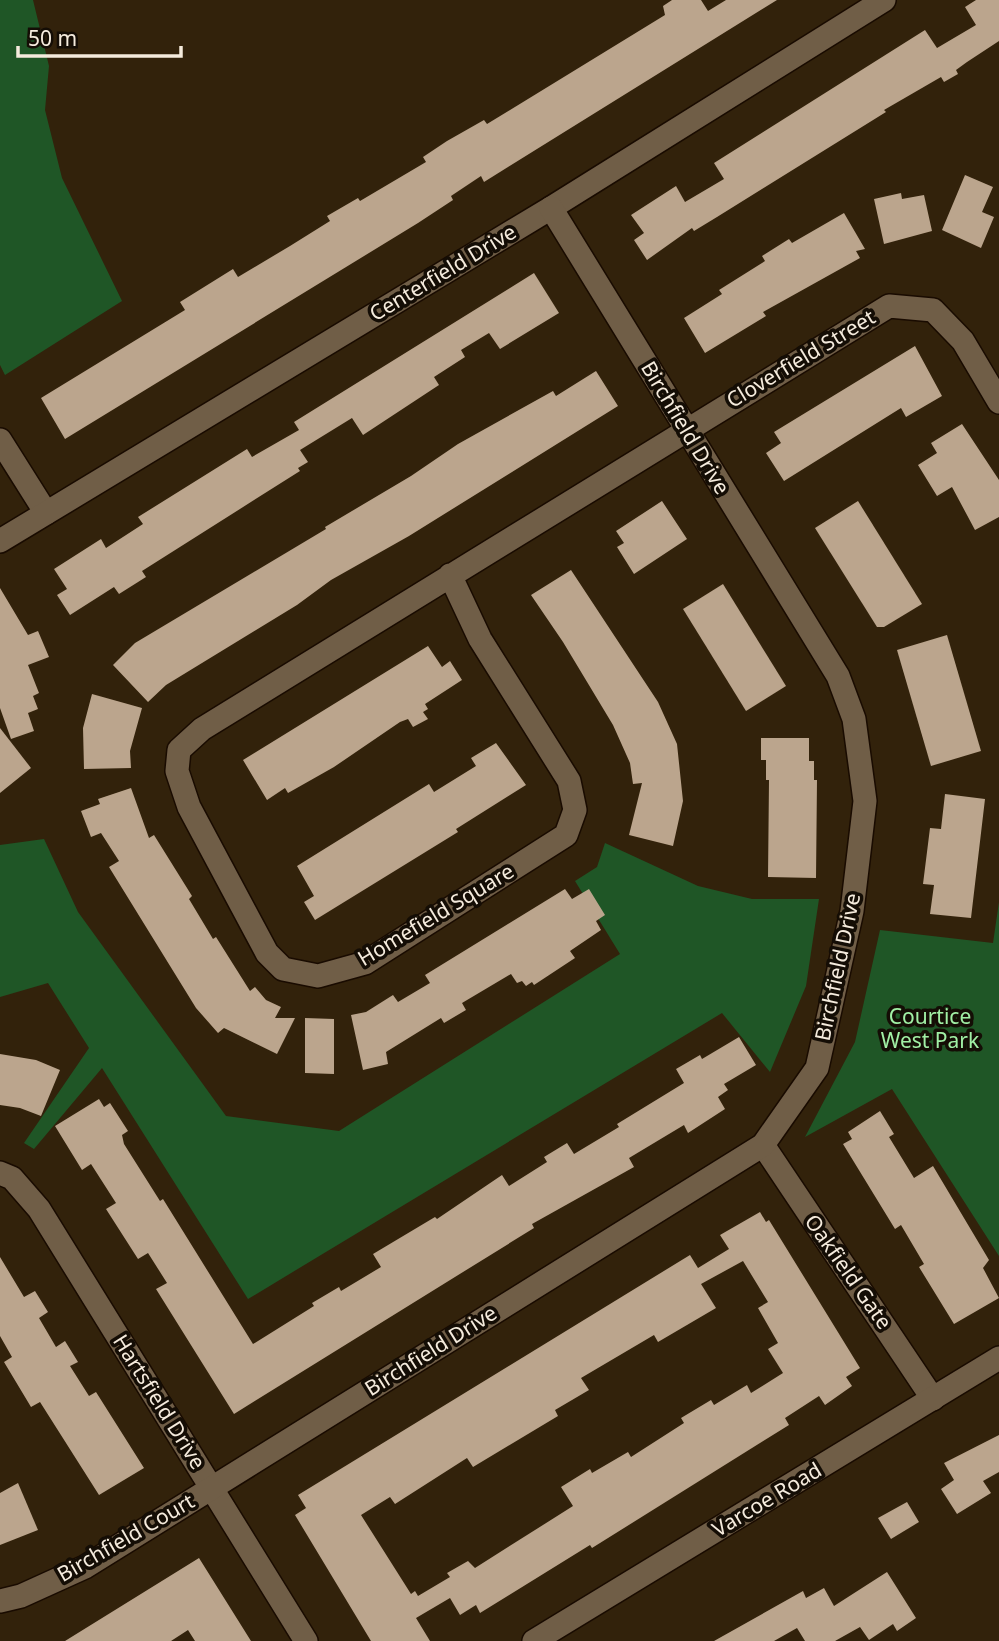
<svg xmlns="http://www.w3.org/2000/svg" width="999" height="1641" viewBox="0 0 999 1641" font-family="'Noto Sans',sans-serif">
	<rect width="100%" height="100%" fill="#32220b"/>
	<!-- green -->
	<g fill="#1f5626">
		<polygon points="0,0 33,0 49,66 45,110 62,178 122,301 5,375 0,365"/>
		<polygon points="44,839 78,912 226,1116 339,1131 620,954 575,881 597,867 605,843 698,886 752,899 819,899 806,986 770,1072 722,1013 248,1299 102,1068 34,1149 24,1143 89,1048 48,983 0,997 0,845"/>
		<polygon points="999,902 999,1256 892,1089 805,1137 855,1042 880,930 993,943"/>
	</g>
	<!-- building -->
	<g fill="#bba58d" fill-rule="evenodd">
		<polygon points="672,0 701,0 708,11 726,0 777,0 484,182 481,176 451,196 453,200 418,223 65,439 41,398 185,310 180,302 233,269 238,277 290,246 330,221 327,216 358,198 360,201 426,162 423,157 447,141 484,120 487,124 665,15 663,6"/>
		<polygon points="976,0 999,0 999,41 967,62 956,70 958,74 944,82 941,77 884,110 886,112 717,217 694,231 692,228 647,260 634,240 644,233 631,215 676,186 685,202 724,179 714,163 925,30 937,48 976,25 965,7"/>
		<polygon points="965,175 993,187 982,212 994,217 981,248 942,230"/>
		<polygon points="901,193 902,199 924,195 932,231 884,244 874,199"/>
		<polygon points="844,213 865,249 856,251 860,258 763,312 766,316 705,353 684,318 722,294 719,290 765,261 762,256 789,239 792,243"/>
		<polygon points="534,273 559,313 500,349 489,333 461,350 465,357 434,377 439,385 363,435 352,418 300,450 308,462 298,468 300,471 142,571 146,577 119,594 114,587 70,615 57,595 67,589 54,569 101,539 106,548 143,524 138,517 247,449 252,457 299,430 294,422"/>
		<polygon points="915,346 942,396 906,417 901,408 784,481 766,453 781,443 774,432"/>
		<polygon points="596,371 618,406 409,536 331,580 297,605 166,685 148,702 113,665 135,643 326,529 325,527 411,476 458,444 553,391 556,396"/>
		<polygon points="962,424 999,480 999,517 975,530 952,487 937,496 918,465 937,453 931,443"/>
		<polygon points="662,501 687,539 634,574 617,547 624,543 616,531"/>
		<polygon points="858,501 922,604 884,627 877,627 815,528"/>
		<polygon points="571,570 658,702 677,744 683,801 673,846 629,835 642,783 633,784 630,763 613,725 563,642 531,595"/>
		<polygon points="723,584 786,686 746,711 683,609"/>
		<polygon points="0,588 28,635 38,631 49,657 28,665 39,693 33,696 38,709 28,713 34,731 11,739 0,708"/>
		<polygon points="947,635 981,751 931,766 897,650"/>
		<polygon points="428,646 442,667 450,661 462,680 425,704 428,709 423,712 428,719 413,727 408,719 400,722 334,767 288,793 285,788 267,800 243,760"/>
		<polygon points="92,694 142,708 130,751 131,768 84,769 83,728"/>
		<polygon points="0,728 31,768 0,793"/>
		<polygon points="761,738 809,738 809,761 814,761 814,780 817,780 816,878 768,877 769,780 766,780 766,760 761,760"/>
		<polygon points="496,743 526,785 456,829 458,832 315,920 304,902 314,896 297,866 429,784 434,792 476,766 471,758"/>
		<polygon points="131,788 149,838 154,835 192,896 189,899 213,939 216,937 250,991 255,987 266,1000 281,1007 275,1018 295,1018 277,1054 224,1028 218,1033 196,1008 109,867 119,861 101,833 91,837 81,811 100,804 98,799"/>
		<polygon points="945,794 985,799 971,918 930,914 934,885 923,884 930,828 941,829"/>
		<polygon points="565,889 572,899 589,889 605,915 596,921 601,930 570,951 575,958 534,985 532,982 526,986 522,981 517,983 511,974 462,1003 466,1010 444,1023 441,1018 386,1052 388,1064 363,1070 351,1015 366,1012 393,995 398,1002 430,983 425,975"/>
		<polygon points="305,1018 334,1019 334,1074 305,1073"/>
		<polygon points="739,1037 756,1065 724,1084 728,1090 718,1097 725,1109 688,1133 684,1125 629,1158 634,1167 532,1224 534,1228 234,1414 156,1289 167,1283 148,1253 138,1259 106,1209 116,1203 91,1164 82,1170 55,1126 99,1099 104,1107 110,1103 128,1131 122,1135 124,1144 160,1201 163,1199 253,1344 314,1306 312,1303 339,1287 341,1291 381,1267 373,1254 435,1217 437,1219 502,1175 509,1186 547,1162 544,1157 567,1143 574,1154 619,1127 617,1124 684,1083 676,1069 700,1055 702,1059"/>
		<polygon points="0,1054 36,1060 60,1070 41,1116 20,1108 0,1105"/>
		<polygon points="880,1111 894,1134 889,1137 914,1178 933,1166 989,1260 983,1268 999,1298 954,1324 919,1267 924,1264 901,1225 895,1229 843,1144 852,1139 848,1132"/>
		<path d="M760,1212L766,1222L769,1220L860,1368L846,1377L852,1386L825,1405L819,1396L785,1418L789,1425L592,1548L590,1545L480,1613L476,1605L460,1615L450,1598L416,1618L430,1641H371L295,1515L306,1508L298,1495L690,1255L698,1268L729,1249L720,1235ZM743,1261L768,1302L758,1308L778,1343L768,1349L783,1373L751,1393L747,1385L714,1405L711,1400L681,1418L684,1423L631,1457L628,1452L592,1473L590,1469L561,1487L573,1506L475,1568L468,1561L447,1573L450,1577L418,1596L415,1591L411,1594L361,1515L390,1497L395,1504L467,1458L473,1467L558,1416L555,1410L589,1390L581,1378L654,1335L658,1342L716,1308L701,1284Z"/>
		<polygon points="0,1257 24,1297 35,1291 48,1312 39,1318 56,1347 65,1341 78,1362 70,1366 89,1396 96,1392 144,1468 99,1495 40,1402 31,1407 4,1362 12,1357 0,1336"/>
		<polygon points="999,1435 999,1472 983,1481 991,1493 957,1514 941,1489 954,1480 944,1463"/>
		<polygon points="18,1483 38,1530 0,1545 0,1493"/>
		<polygon points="907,1502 919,1522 891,1539 878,1518"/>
		<polygon points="199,1558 251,1641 195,1641 188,1630 171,1641 65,1641"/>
		<polygon points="887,1572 916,1618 897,1631 893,1624 869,1640 860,1627 835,1641 805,1641 797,1628 774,1641 714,1641 803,1591 806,1598 824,1588 834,1606"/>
	</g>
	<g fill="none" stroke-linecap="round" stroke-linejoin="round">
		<defs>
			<g id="minor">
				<polyline points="0,440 46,513"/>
				<polyline points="0,541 551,208 884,0"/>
				<polyline points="450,575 480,639 569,781 575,810 566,835 365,963 318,976 283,969 267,953 189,807 177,771 179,750 202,729 889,306 933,310 963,341 999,402"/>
				<polyline points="763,1145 933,1399"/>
				<polyline points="0,1173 12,1178 39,1209 306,1641"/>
				<polyline points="0,1601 21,1596 85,1567 763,1145 817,1068 852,911 865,801 854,719 838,676 551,208"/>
				<polyline points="534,1641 999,1358"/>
			</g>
		</defs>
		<!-- minor casing -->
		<use href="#minor" stroke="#190b00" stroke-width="26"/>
		<!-- minor -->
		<use href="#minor" stroke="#705e47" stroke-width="23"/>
	</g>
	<g text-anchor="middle" stroke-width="7" stroke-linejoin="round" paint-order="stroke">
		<!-- street labels -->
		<g font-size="21" fill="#f5ebdd" stroke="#140d05">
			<text transform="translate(443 273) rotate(-31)" y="7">Centerfield Drive</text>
			<text transform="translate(801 359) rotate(-31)" y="7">Cloverfield Street</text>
			<text transform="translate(685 428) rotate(59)" y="7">Birchfield Drive</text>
			<text transform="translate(436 915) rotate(-31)" y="7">Homefield Square</text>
			<text transform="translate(838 967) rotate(-78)" y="7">Birchfield Drive</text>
			<text transform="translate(848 1272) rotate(55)" y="7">Oakfield Gate</text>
			<text transform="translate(431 1351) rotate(-32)" y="7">Birchfield Drive</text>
			<text transform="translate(159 1402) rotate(58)" y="7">Hartsfield Drive</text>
			<text transform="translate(767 1500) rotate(-31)" y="7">Varcoe Road</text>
			<text transform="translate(126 1538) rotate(-30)" y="7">Birchfield Court</text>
		</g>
		<!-- park labels -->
		<g font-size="21" fill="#a1f0a5" stroke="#140d05">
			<text x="930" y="1024">Courtice<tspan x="930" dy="24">West Park</tspan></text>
		</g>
	</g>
	<!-- scale -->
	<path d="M18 46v10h163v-10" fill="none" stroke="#f5ebdd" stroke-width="3.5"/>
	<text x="28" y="46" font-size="21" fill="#f5ebdd" stroke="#140d05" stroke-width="5" paint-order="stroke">50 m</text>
</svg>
